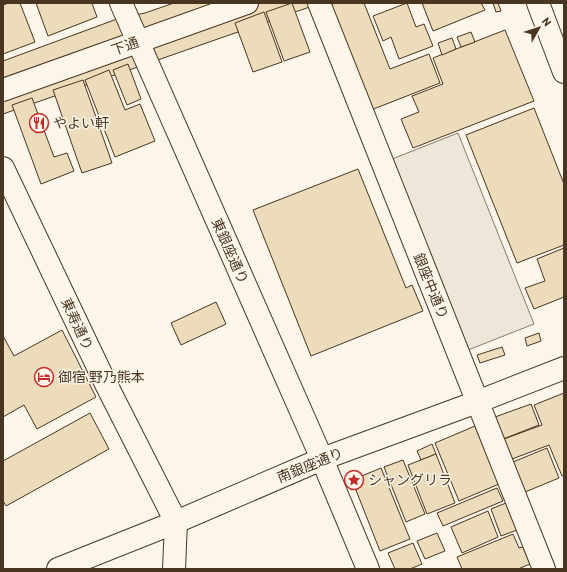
<svg xmlns="http://www.w3.org/2000/svg" width="567" height="572" viewBox="0 0 567 572" font-family="Barlow,'Noto Sans JP',sans-serif">
	<rect width="100%" height="100%" fill="#fbf6e9"/>
	<!-- parking -->
	<polygon fill="#ede7d9" stroke="#887966" points="458,133 534,324 468,350 392,159"/>
	<!-- building -->
	<g fill="#ecdcbc" stroke="#4a3520">
		<polygon points="9,3 20,3 35,42 3,54 3,5"/>
		<polygon points="36,3 92,3 97,17 48,36"/>
		<polygon points="174,3 321,3 3,114 3,61 117,19 145,13"/>
		<polygon points="292,3 310,52 284,61 266,12"/>
		<polygon points="335,3 364,3 390,69 429,54 440,83 371,110 330,5"/>
		<polygon points="407,3 416,27 424,24 433,46 399,59 391,37 383,41 373,16"/>
		<polygon points="422,3 481,3 485,10 433,31"/>
		<polygon points="493,3 498,3 501,11 496,12"/>
		<polygon points="264,12 282,62 253,72 235,23"/>
		<polygon points="505,30 534,101 413,148 401,119 419,112 412,96 443,84 433,58"/>
		<polygon points="471,32 475,42 461,47 457,37"/>
		<polygon points="452,38 456,49 442,55 438,43"/>
		<polygon points="128,64 141,99 127,105 113,70"/>
		<polygon points="109,70 125,110 140,104 155,141 115,157 85,80"/>
		<polygon points="83,80 112,163 82,173 53,90"/>
		<polygon points="32,98 54,157 67,153 74,171 41,184 12,105"/>
		<polygon points="534,108 564,184 564,245 517,263 466,135"/>
		<polygon points="358,169 406,288 412,285 423,311 311,356 253,210"/>
		<polygon points="564,248 564,297 534,309 525,288 545,281 537,259"/>
		<polygon points="216,302 226,324 181,345 171,323"/>
		<polygon points="62,330 96,397 37,429 24,405 3,417 3,336 14,356"/>
		<polygon points="539,333 541,341 527,346 525,338"/>
		<polygon points="502,347 505,355 480,363 477,355"/>
		<polygon points="564,393 564,475 562,476 549,445 512,459 504,439 542,425 534,405"/>
		<polygon points="531,404 539,425 503,439 495,417"/>
		<polygon points="90,413 109,449 6,506 3,501 3,461"/>
		<polygon points="475,426 499,484 459,501 435,443"/>
		<polygon points="432,444 436,454 421,460 417,451"/>
		<polygon points="547,448 559,478 525,492 513,462"/>
		<polygon points="436,454 455,503 427,514 408,465"/>
		<polygon points="403,460 425,514 406,522 384,467"/>
		<polygon points="381,468 410,539 380,551 352,480"/>
		<polygon points="497,488 503,501 443,526 437,513"/>
		<polygon points="506,503 517,530 501,536 491,509"/>
		<polygon points="488,511 498,537 462,553 451,527"/>
		<polygon points="437,533 445,551 425,559 417,541"/>
		<polygon points="513,534 519,548 523,547 530,564 518,569 462,569 457,557"/>
		<polygon points="413,543 422,564 410,569 395,569 388,553"/>
	</g>
	<g fill="none" stroke-linecap="round" stroke-linejoin="round">
		<defs>
			<g id="minor">
				<polyline points="121,3 322,459 368,569"/>
				<polyline points="319,3 544,569"/>
				<polyline points="538,3 564,72"/>
				<polyline points="3,90 247,3"/>
				<polyline points="3,168 105,382 176,522 174,569"/>
				<polyline points="58,569 176,522 322,459 477,402 564,368"/>
			</g>
		</defs>
		<!-- minor casing -->
		<use href="#minor" stroke="#4a3520" stroke-width="24"/>
		<!-- minor -->
		<use href="#minor" stroke="#fbf6e9" stroke-width="22"/>
	</g>
	<!-- icons -->
	<defs>
		<symbol id="restaurant-ring" viewBox="-11 -11 22 22"><circle r="9.5" fill="#fbf6e9" stroke="#c62828" stroke-width="1.5"/><path d="M-5-6h1v4h1v-4h1v4h1v-4h1v5L-1.5 .5V6h-2V.5L-5-1ZM5-6V6H3V1.5H1.5Q1.5-4 5-6Z" fill="#c62828"/></symbol>
		<symbol id="hotel-ring" viewBox="-11 -11 22 22"><circle r="9.5" fill="#fbf6e9" stroke="#c62828" stroke-width="1.5"/><path d="M-6-4.5h1.5V1H6V5H4.5V3h-9V5H-6ZM-4 0a1.8 1.8 0 1 1 3.6 0ZM.5 0V-2.5h3Q6-2.5 6 0Z" fill="#c62828"/></symbol>
		<symbol id="sight-ring" viewBox="-11 -11 22 22"><circle r="9.5" fill="#fbf6e9" stroke="#c62828" stroke-width="1.5"/><path d="M0-6L1.8-2.2L6-1.7L2.9 1.2L3.7 5.4L0 3.3L-3.7 5.4L-2.9 1.2L-6-1.7L-1.8-2.2Z" fill="#c62828"/></symbol>
	</defs>
	<g fill-rule="evenodd">
		<use href="#restaurant-ring" x="28" y="112" width="22" height="22"/>
		<use href="#hotel-ring" x="33" y="366" width="22" height="22"/>
		<use href="#sight-ring" x="343" y="469" width="22" height="22"/>
	</g>
	<g text-anchor="middle" stroke-width="3" stroke-linejoin="round" paint-order="stroke">
		<!-- street labels -->
		<g font-size="14" fill="#4a3520" stroke="#fbf6e9">
			<text transform="translate(125 46) rotate(-20)" y="5">下通</text>
			<text transform="translate(230 251) rotate(66)" y="5">東銀座通り</text>
			<text transform="translate(431 286) rotate(68)" y="5">銀座中通り</text>
			<text transform="translate(77 324) rotate(65)" y="5">東寿通り</text>
			<text transform="translate(310 465) rotate(-22)" y="5">南銀座通り</text>
		</g>
		<!-- poi labels -->
		<g font-size="14" fill="#4a3520" stroke="#fbf6e9" text-anchor="start">
			<text x="53" y="128">やよい軒</text>
			<text x="58" y="382">御宿 野乃熊本</text>
			<text x="368" y="485">シャングリラ</text>
		</g>
	</g>
	<!-- border -->
	<rect width="567" height="572" fill="none" stroke="#4a3520" stroke-width="8"/>
	<!-- north arrow -->
	<g transform="translate(539 28) rotate(51)" stroke="#fbf6e9" stroke-width="3" paint-order="stroke">
	<path d="M0-3L7 15L0 10L-7 15Z" fill="#4a3520"/>
	<text y="-6" font-size="11" font-weight="bold" text-anchor="middle" fill="#4a3520">N</text>
	</g>
</svg>
